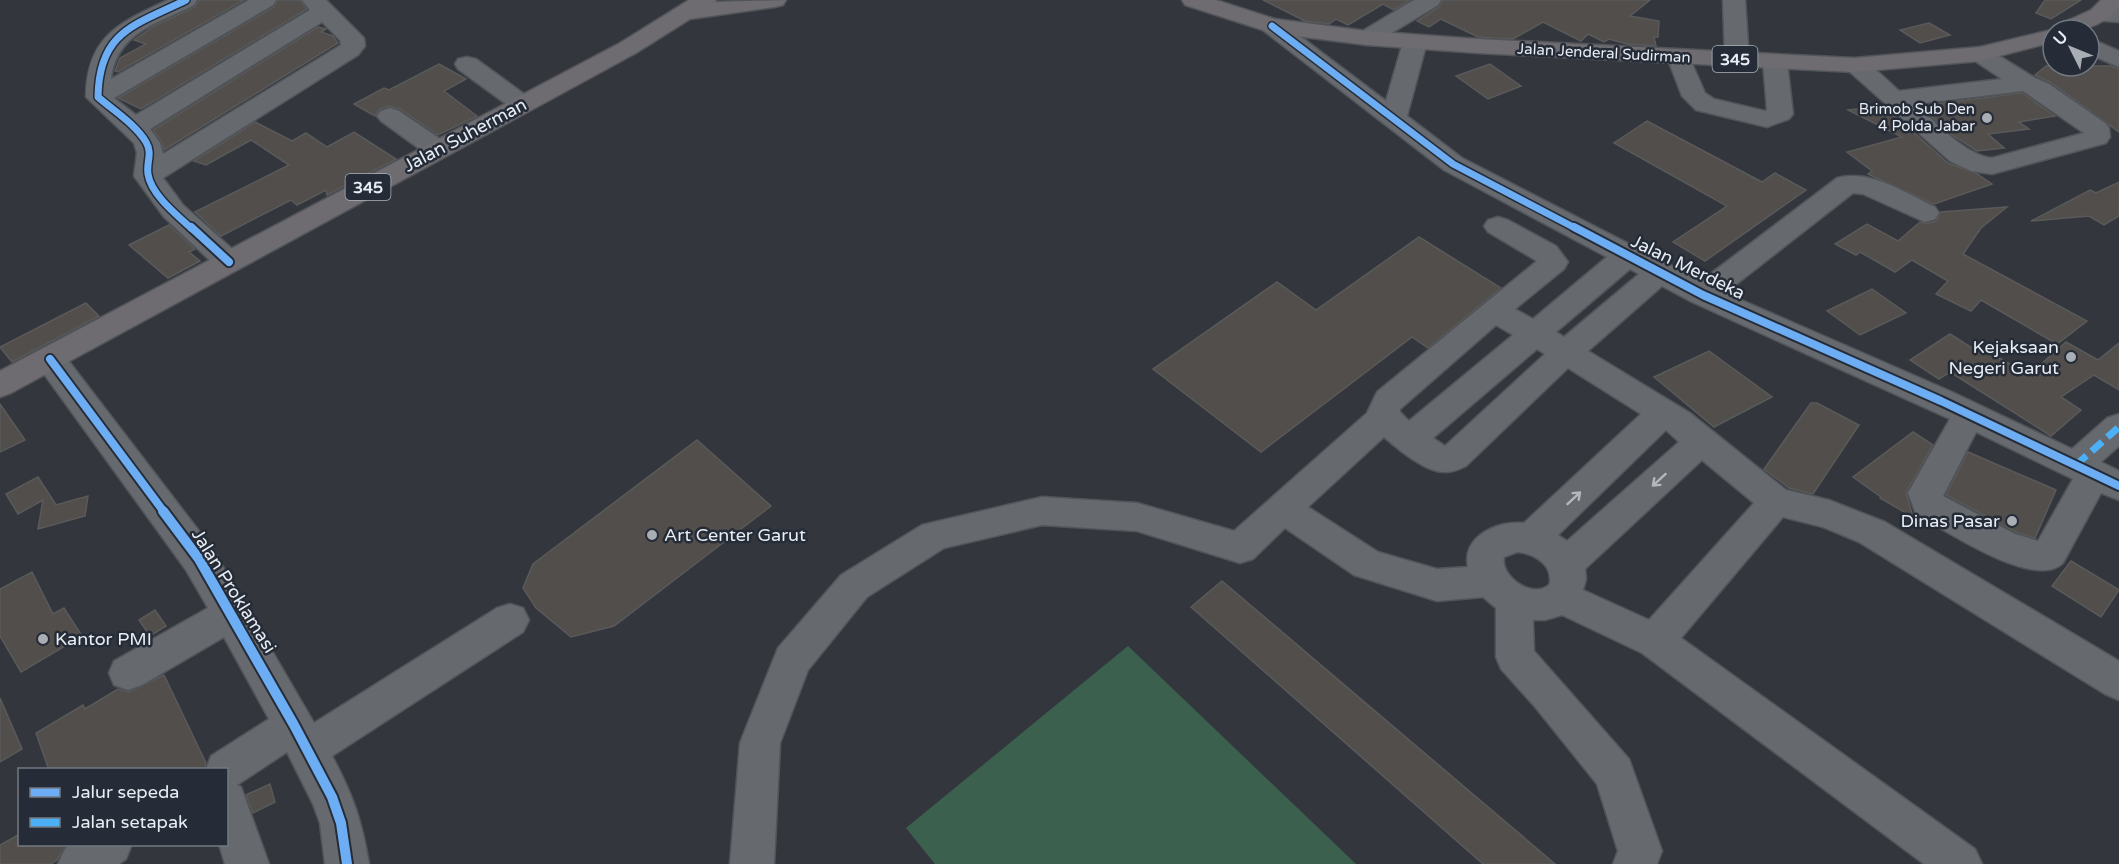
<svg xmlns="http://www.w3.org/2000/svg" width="2119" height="864" viewBox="0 0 2119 864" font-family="'Varela Round',sans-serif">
	<rect width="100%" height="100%" fill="#33373d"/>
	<!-- green -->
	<polygon fill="#3b604e" points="1128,646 1356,864 935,864 906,828"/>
	<!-- building -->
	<g fill="#514e4c" stroke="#5a5a5a" stroke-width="1.5">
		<polygon points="199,0 244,0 118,72 115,71 120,58 146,44 134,40 154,26 195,7"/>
		<polygon points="278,0 300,0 307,9 141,109 118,98 274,7"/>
		<polygon points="1263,0 1410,0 1394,10 1383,4 1348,25 1336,19 1329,24 1305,21"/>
		<polygon points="1443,0 1650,0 1630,16 1659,21 1658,37 1654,37 1656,46 1627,44 1609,39 1604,42 1588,34 1581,41 1543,22 1513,39 1478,37 1441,19 1429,27 1417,21 1439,7"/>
		<polygon points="2045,0 2081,0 2051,19 2036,13"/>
		<polygon points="1929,23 1950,35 1920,43 1900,30"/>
		<polygon points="318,27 326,29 321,32 333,36 338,43 164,150 162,142 153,130"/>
		<polygon points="439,64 466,79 444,91 477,116 438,135 400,109 389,106 380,109 375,116 354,104 384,88 389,90"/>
		<polygon points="1490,64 1521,86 1488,99 1456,76"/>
		<polygon points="2046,66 2111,66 2119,69 2119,132 2050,82 2035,75"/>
		<polygon points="2022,93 2055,116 2019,122 2029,129 1988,134 2004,148 1977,151 1952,135 1920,106"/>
		<polygon points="1884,106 1948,163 1977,174 1992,184 1934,204 1868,174 1872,171 1847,152 1902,137 1848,110"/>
		<polygon points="1647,121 1762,182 1775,173 1806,190 1705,261 1673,242 1727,206 1614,143"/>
		<polygon points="255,122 292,141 306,133 327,147 354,132 396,159 327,195 326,190 297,205 291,200 221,236 195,212 289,165 251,140 206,165 194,161"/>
		<polygon points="2119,182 2119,216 2104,225 2089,216 2031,221 2090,190 2096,193"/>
		<polygon points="2007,207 1981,228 1963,254 2087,321 2057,344 1981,300 1971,311 1936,294 1948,281 1912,260 1895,272 1860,252 1856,255 1835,244 1867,224 1898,241 1920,222 1926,224 1936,221 1941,212"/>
		<polygon points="169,225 195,249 189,252 200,261 168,278 129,245"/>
		<polygon points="1419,237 1501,288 1428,348 1412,337 1261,452 1153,369 1277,282 1316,310"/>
		<polygon points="1872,289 1906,313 1860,335 1827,311"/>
		<polygon points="86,303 99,316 12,362 0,347"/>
		<polygon points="1950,334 1983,355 1987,351 2029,375 2066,342 2098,360 2119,343 2119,390 2094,375 2061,397 2081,410 2051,436 1950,372 1939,379 1910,360"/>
		<polygon points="1709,351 1772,397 1714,427 1654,377"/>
		<polygon points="1811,403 1817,403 1859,425 1813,494 1789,488 1764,469"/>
		<polygon points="0,404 25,440 0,452"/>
		<polygon points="1913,432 1933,445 1906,492 1913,517 1880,498 1881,497 1853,477"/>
		<polygon points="697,440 771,506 614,626 571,637 536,608 523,588 533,564"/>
		<polygon points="1968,452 2056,490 2035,538 2016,532 1946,495"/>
		<polygon points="38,477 56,505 88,496 85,516 38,529 43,500 18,514 6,494"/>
		<polygon points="2071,561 2119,590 2101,617 2052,586"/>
		<polygon points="32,572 53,614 64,608 82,636 21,672 0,636 0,589"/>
		<polygon points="1222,581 1555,864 1483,864 1191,607"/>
		<polygon points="155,610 166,626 150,636 139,620"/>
		<polygon points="164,675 206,763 204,770 49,770 36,733 83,705 85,709 118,689 129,692"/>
		<polygon points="0,698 22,749 0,762"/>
		<polygon points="270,784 275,802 253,813 246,795"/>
		<polygon points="20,834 20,844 67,844 57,860 51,864 0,864 0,845"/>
	</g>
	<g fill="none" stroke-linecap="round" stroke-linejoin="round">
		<defs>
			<g id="minor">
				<path d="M168,0H197L194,5C157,24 117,32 111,79L249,0H276L273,5L114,98L136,115L310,10L302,0H326L364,38L365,46L358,55L163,178L183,205L239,255L243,262L239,269L229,272L219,269L164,217L134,176L137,153L134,143L86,97C87,36 119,23 168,0ZM322,22L340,40L341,45L163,154L160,143L150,129Z"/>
				<polygon points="1414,0 1441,0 1438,5 1375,43 1367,45 1359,43 1355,38 1359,33"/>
				<polygon points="1723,0 1745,0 1749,59 1745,64 1737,66 1729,64 1725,59"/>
				<polygon points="2099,8 2119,8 2119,22 2091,20 2088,15 2091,10"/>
				<path d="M1272,19L1280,21L1386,101L1403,42L1407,37L1415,35L1423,37L1427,42L1407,116L1462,158L1701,281L1837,178C1871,169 1905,193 1935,207L1939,213L1935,219L1925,222L1863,194L1853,193L1725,293L1952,392L2072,449L2107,418L2119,414V446L2101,462L2119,471V500L2101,493L2063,563C2035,591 1945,530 1916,514L1908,493L1950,419L1930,410L1692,302L1662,286L1588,351L1690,413L1786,490L1829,500L1885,522L2119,661V700L2105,694L1859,542L1823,527L1783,517L1681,638L1975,849L1982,864H1924L1642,653L1562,615L1545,620H1533L1534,651L1629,759L1662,851L1657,864H1613L1618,851L1597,784L1536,708L1501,669L1496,657V608L1483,597L1437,601L1354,575L1285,528L1253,559L1240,563L1137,531L1042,525L944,548L867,597L808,670L780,743L774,864H730L740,743L778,648L841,575L922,525L1042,497L1137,503L1234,531L1367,413L1377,392L1537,261L1488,232L1484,226L1488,220L1498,217L1508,220L1556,246L1568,262L1564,269L1515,309L1533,319L1607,257L1444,170L1264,31L1260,26L1264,21ZM1630,269L1639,274L1564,337L1556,332ZM1496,325L1513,335L1409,421L1400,412V409ZM1537,349L1545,354L1445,446L1433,438ZM1568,368L1641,414L1524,523C1499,520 1461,536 1468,567L1437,569L1378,552L1308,507L1384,437C1398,449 1427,474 1447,472C1453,472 1460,469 1466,466ZM1666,430L1679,442L1567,541L1558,535ZM1976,432L2073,479L2038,541L2015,534L1943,496ZM1702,460L1754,503L1649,620L1583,590L1586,579L1585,569ZM1517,552C1531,553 1550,562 1550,579C1550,583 1550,585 1546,587C1529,597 1500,575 1504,557Z"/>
				<polygon points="2089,38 2119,51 2119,67 2089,54"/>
				<path d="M1980,47L1988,49L2035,78L2049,84L2105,123L2109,128L2110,137L2106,143L1992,174L1971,171L1950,161L1842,65L1845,60C1866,55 1884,78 1899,91L2002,79L1972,59L1968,54L1972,49ZM2023,91L2084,133L1992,158C1966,156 1934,121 1915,104Z"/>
				<polygon points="1679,50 1687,52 1705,93 1714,99 1765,111 1767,110 1763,62 1766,57 1775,55 1784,57 1787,62 1793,114 1789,119 1767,127 1696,110 1682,96 1667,57 1671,52"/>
				<polygon points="467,57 476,59 531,99 535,104 531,109 522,112 513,109 458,69 455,64 458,59"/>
				<polygon points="390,108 399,111 446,143 450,149 446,155 437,157 428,155 381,121 377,116 381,111"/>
				<path d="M50,348L61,351L212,548L314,723L497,608L510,604L523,608L529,620L523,632L332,756C353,795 362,821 369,864H325L320,823L313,804L287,752L237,785L241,787L269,864H225L219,844H226V770H206L211,756L269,719L224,637L142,685L128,690L114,685L109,673L114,661L208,608L186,570L39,367L34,359L39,351Z"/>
				<polygon points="71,844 132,844 126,859 119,864 58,864 65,849"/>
			</g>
			<g id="major">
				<polygon points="689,0 716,0 715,2 786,0 783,5 775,7 690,19 636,53 11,393 0,397 0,371 620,43"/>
				<path d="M1182,0H1216L1275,19L1367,31L1478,39L1854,58L1980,47L2055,29L2058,25L2091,10L2101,0H2119V8C2097,30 2083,30 2053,30V42L1980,61L1854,72L1478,53L1367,45L1272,33L1185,5Z"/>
			</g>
		</defs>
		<!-- minor casing -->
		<use href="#minor" stroke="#51555a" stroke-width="3"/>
		<!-- major casing -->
		<use href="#major" stroke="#51555a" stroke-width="3"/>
		<!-- minor -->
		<use href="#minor" fill="#66696d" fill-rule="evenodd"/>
		<!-- major -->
		<use href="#major" fill="#6e6c70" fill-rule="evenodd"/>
		<!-- quiet -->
		<polyline stroke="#4cb0f7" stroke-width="7" stroke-dasharray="14 7" stroke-linecap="butt" points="2076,465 2119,427"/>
		<defs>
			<g id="cycleway-far2">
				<path d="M186,0C135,25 99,31 98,97C114,111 135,124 146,142C153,154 146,162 148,174C151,195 178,216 192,229"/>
				<polyline points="1272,26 1453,164 1577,229"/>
			</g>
			<g id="cycleway-far1">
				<polyline points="191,227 229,262"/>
				<polyline points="1574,227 1703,295 1941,401 2119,486"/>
				<polyline points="50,359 164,512"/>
			</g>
			<polyline id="cycleway" points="163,511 199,559 294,725 332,797 341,823 347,864"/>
		</defs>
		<!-- cycleway-far2 casing -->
		<use href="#cycleway-far2" stroke="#252c37" stroke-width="10"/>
		<!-- cycleway-far1 casing -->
		<use href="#cycleway-far1" stroke="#252c37" stroke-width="12"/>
		<!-- cycleway casing -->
		<use href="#cycleway" stroke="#252c37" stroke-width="14"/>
		<!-- cycleway-far2 -->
		<use href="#cycleway-far2" stroke="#6dadf4" stroke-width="7"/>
		<!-- cycleway-far1 -->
		<use href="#cycleway-far1" stroke="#6dadf4" stroke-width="8"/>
		<!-- cycleway -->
		<use href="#cycleway" stroke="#6dadf4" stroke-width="10"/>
	</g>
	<!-- one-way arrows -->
	<defs><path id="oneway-shaft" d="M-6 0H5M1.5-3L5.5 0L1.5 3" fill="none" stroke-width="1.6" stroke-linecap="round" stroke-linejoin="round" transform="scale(1.5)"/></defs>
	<g stroke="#b4b8be">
		<use href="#oneway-shaft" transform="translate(1659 480) rotate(138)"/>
		<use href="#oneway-shaft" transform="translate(1574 498) rotate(-43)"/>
	</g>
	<!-- markers -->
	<g fill="#a9adb4" stroke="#252c37" stroke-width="2">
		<circle cx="1987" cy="118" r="6"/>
		<circle cx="2071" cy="357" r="6"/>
		<circle cx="2012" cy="521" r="6"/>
		<circle cx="652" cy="535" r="6"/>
		<circle cx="43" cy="639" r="6"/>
	</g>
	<g text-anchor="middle" stroke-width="5" stroke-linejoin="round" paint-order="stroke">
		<!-- far-street labels -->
		<g font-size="15" fill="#e8edf4" stroke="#252c37">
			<text transform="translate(1604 53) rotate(3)" y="5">Jalan Jenderal Sudirman</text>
		</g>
		<!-- far-poi labels -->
		<g font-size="15" fill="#e8edf4" stroke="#252c37" text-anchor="end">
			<text x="1975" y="114">Brimob Sub Den<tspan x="1975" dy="17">4 Polda Jabar</tspan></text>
		</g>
		<!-- shield labels -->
		<g fill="#252c37" stroke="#aeb3bb" stroke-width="1.5">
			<rect x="1712.5" y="46" width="45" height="26" rx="4.5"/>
			<rect x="345.5" y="174" width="45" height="26" rx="4.5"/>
		</g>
		<g font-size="16" font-weight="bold" fill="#e8edf4">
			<text x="1735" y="65">345</text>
			<text x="368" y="193">345</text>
		</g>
		<!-- street labels -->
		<g font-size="18" fill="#e8edf4" stroke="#252c37">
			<text transform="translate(465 135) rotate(-28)" y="6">Jalan Suherman</text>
			<text transform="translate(1688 267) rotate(26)" y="6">Jalan Merdeka</text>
			<text transform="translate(234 591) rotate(58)" y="6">Jalan Proklamasi</text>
		</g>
		<!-- poi labels -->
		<g font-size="18" fill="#e8edf4" stroke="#252c37" text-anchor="end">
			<text x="2059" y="353">Kejaksaan<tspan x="2059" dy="21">Negeri Garut</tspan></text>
			<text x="2000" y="527">Dinas Pasar</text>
			<text x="664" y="541" text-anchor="start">Art Center Garut</text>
			<text x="55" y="645" text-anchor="start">Kantor PMI</text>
		</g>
	</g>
	<!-- legend -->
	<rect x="18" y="768" width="210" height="78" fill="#252c37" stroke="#737983" stroke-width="1.5"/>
	<rect x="30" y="788" width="30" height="9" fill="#6dadf4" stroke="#737983" stroke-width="1.5"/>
	<text x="72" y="798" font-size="18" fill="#e8edf4">Jalur sepeda</text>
	<rect x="30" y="818" width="30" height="9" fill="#4cb0f7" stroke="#737983" stroke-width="1.5"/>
	<text x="72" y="828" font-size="18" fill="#e8edf4">Jalan setapak</text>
	<!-- north arrow -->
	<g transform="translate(2071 48) rotate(313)"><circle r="28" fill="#252c37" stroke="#737983" stroke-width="1.5"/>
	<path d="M0-4.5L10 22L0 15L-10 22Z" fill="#a9adb4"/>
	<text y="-9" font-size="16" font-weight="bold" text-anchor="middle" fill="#e8edf4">U</text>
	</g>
</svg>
